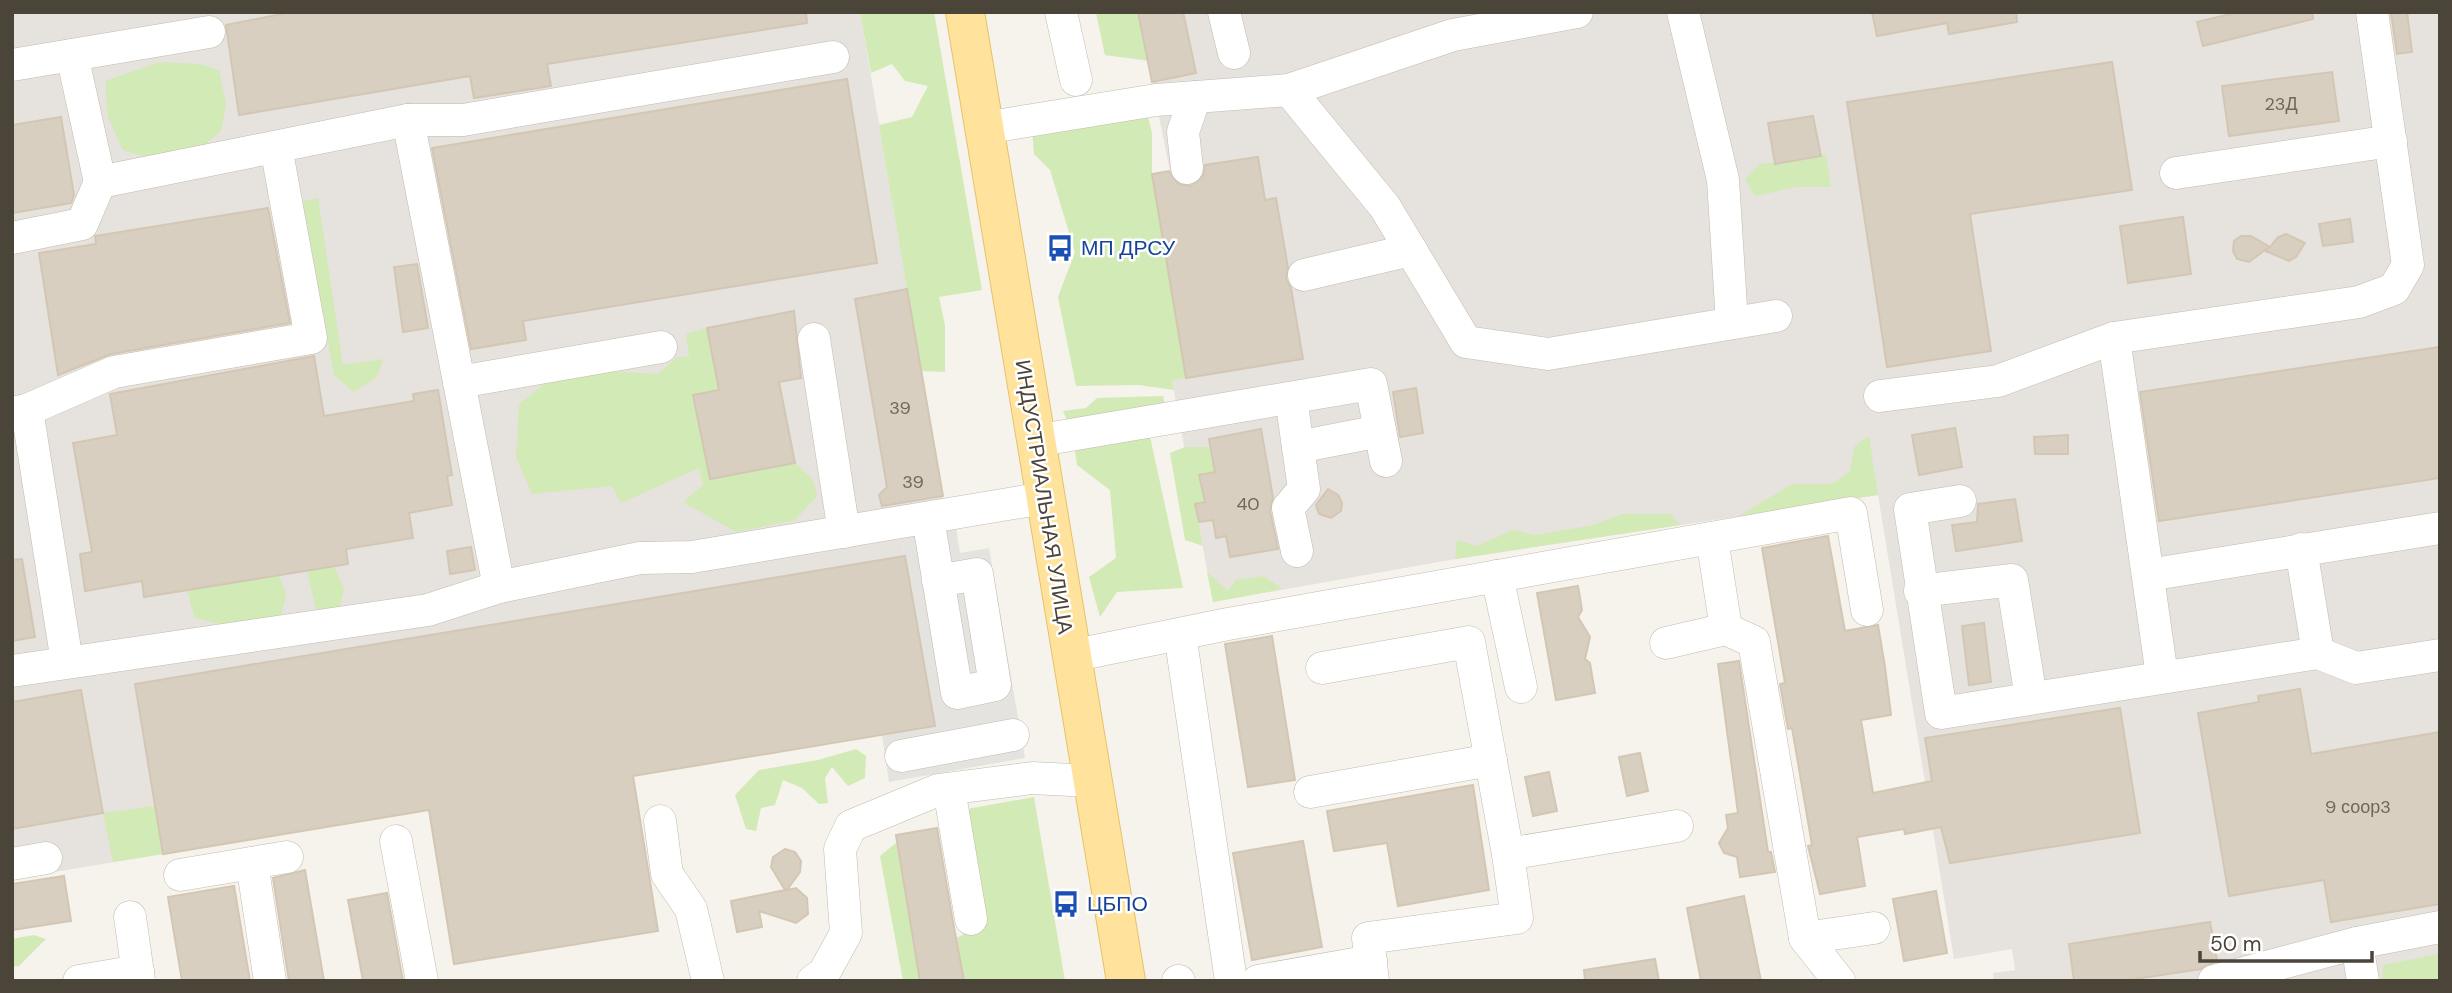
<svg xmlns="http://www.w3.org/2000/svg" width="2452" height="993" viewBox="0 0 2452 993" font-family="'DM Sans',sans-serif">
	<rect width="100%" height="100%" fill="#f6f3ec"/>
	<!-- industrial -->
	<g fill="#e6e2dd">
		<polygon points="12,12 860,12 944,506 901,536 934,726 12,879"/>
		<polygon points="1096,12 2440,12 2440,981 1994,981 1993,973 2015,970 2012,949 1954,959 1878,495 1444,561 1213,602 1172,381 1186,378 1170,171 1148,61 1105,55"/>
	</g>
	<!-- green -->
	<g fill="#d2eab5">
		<polygon points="860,12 934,12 982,290 939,297 945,325 945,372 921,371 879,125 912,117 928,86 905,81 892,64 871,73"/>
		<polygon points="1096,12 1138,12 1148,60 1105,55"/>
		<polygon points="160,62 200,64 219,70 226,104 221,131 202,147 150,158 123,150 108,117 105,81"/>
		<polygon points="1147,113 1152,133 1152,174 1186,378 1172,381 1174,390 1138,385 1076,386 1058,297 1075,252 1050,170 1034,154 1032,128"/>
		<polygon points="1826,155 1831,187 1797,187 1755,196 1745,179 1760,164"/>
		<polygon points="318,198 343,365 383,359 377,377 354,392 334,375 303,201"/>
		<polygon points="707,328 719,390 693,395 710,479 795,463 813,480 817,496 795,520 736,532 683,502 703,485 699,468 621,503 612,486 532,494 516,457 519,404 554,376 605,371 658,374 676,358 689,356 686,334"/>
		<polygon points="1163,396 1166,408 1069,425 1063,411 1086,408 1097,398"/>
		<polygon points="1149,432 1183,588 1117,592 1100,617 1089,577 1116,558 1110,490 1077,465 1074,444"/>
		<polygon points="1869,436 1878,495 1739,516 1792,484 1832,484 1850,471 1854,447"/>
		<polygon points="1185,447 1210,447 1215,472 1199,475 1205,502 1195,505 1203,546 1185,540 1170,453"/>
		<polygon points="1622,514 1671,514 1680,525 1455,559 1457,540 1477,546 1513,530 1535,535 1594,525"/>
		<polygon points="334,566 344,589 340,607 317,613 307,571"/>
		<polygon points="1207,572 1228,591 1236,580 1264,576 1282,589 1213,602"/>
		<polygon points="279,575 286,594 280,620 232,627 195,618 187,591"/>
		<polygon points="856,749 866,756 865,778 848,786 832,767 825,778 828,803 819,804 802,788 783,780 775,805 761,808 756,831 746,829 735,795 759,770 818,760"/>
		<polygon points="1034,797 1065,981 964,981 957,938 985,922 967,809"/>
		<polygon points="155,806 163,854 113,862 103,813"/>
		<polygon points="897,842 920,981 903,981 880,856"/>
		<polygon points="34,935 46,939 19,966 12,967 12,939"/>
		<polygon points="2440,954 2440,981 2382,981 2383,965"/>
	</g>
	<!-- parking -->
	<polygon fill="#e5e3e0" points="956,527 960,553 989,548 1025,758 889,782 882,735 934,725 901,536"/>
	<!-- building -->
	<g fill="#d8cfc1" stroke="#d3c7b4" stroke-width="2">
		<polygon points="292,12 806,12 807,23 547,64 551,86 474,98 470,76 239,115 226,25"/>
		<polygon points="1138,12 1183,12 1196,73 1152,82"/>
		<polygon points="1872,12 2016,12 2017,22 1949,34 1947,23 1877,36"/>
		<polygon points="2239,12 2312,12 2313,19 2203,46 2197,22"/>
		<polygon points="2391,12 2407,12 2412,52 2397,54"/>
		<polygon points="2112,62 2132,190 1970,214 1991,351 1887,367 1847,102"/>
		<polygon points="2332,72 2339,121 2229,136 2222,86"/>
		<polygon points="847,79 877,263 523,321 526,340 471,349 432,148"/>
		<polygon points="1813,116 1821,156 1775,164 1768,123"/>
		<polygon points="61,117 74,195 71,203 12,213 12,125"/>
		<polygon points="1258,157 1265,200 1276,198 1288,268 1286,278 1291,288 1303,359 1186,378 1152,174 1169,171 1179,184 1190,186 1203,176 1205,165"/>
		<polygon points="268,208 290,323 111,354 58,375 39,253 96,244 95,236"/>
		<polygon points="2183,217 2191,274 2128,283 2120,226"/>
		<polygon points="2350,219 2353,242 2323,246 2319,224"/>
		<polygon points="2286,234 2305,243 2296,257 2289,261 2266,251 2269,247 2249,262 2237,259 2233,251 2234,241 2241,236 2251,236 2270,247 2278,237"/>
		<polygon points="417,264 428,328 403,332 394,267"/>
		<polygon points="907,289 943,496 882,506 879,495 887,487 855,299"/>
		<polygon points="794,311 801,378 779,382 795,463 710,479 693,395 719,390 707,328"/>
		<polygon points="2440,347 2440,478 2159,521 2140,392"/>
		<polygon points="314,356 324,416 414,401 413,394 438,390 452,475 447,476 452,505 409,513 413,538 346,549 348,564 144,597 142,581 85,591 80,554 92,552 73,443 117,435 110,394"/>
		<polygon points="1416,388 1423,433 1400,437 1393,392"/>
		<polygon points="1955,428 1962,467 1919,475 1912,435"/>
		<polygon points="1261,429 1273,497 1270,511 1278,549 1230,557 1226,536 1216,538 1213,520 1199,522 1195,504 1205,502 1199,475 1215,472 1209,439"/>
		<polygon points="2068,435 2068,454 2035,454 2034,437"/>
		<polygon points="1328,489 1338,495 1342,503 1341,511 1331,518 1319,514 1316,505"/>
		<polygon points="2015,499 2022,541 1956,551 1952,525 1977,522 1978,504"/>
		<polygon points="1828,536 1845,631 1878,625 1885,667 1891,715 1861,720 1873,793 1932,781 1925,738 2120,708 2140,833 1950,863 1941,827 1905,834 1904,829 1857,837 1865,886 1820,894 1808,846 1812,845 1792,728 1788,729 1780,684 1785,683 1762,548"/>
		<polygon points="471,547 475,570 450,574 447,551"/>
		<polygon points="905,556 935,726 633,776 658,931 454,964 429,810 163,854 135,684"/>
		<polygon points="22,559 35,637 12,641 12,560"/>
		<polygon points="1578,586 1582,610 1578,617 1590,637 1585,659 1590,663 1595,693 1556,700 1537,593"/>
		<polygon points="1984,623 1991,682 1969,685 1962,626"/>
		<polygon points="1272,636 1295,780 1248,787 1225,644"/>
		<polygon points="1739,661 1768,852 1771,852 1775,872 1740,877 1737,857 1724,853 1719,843 1728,828 1726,815 1738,813 1718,664"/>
		<polygon points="2300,689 2311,754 2440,732 2440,904 2331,922 2324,880 2229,896 2198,713 2259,702 2258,696"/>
		<polygon points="81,690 103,813 12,829 12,702"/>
		<polygon points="1640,753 1648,791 1627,796 1619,757"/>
		<polygon points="1549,772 1557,811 1533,816 1525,777"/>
		<polygon points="1473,785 1489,890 1398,906 1387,843 1334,851 1327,811"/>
		<polygon points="937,828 953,922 964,981 920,981 896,835"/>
		<polygon points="1303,841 1322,947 1252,960 1233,853"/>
		<polygon points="785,849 795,852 801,861 800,872 787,890 796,888 807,898 808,914 796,923 759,911 762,927 737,932 731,901 785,890 771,867 773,857"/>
		<polygon points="305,870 324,981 289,981 285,956 273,878"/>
		<polygon points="64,876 71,921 12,930 12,884"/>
		<polygon points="234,886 250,981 182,981 168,897"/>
		<polygon points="1936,891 1947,953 1904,961 1893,899"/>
		<polygon points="387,893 403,981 363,981 348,900"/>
		<polygon points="1744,896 1761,981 1701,981 1687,908"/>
		<polygon points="2210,922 2217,961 2201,969 2122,981 2074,981 2069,944"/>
		<polygon points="1655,959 1659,981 1585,981 1584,970"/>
	</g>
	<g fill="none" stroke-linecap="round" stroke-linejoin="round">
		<defs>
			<g id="minor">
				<polyline points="1061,12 1076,80"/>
				<polyline points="1224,12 1234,53"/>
				<polyline points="1683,12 1723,180 1732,323"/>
				<polyline points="12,65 209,32"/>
				<polyline points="1289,90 1453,35 1577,12"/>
				<polyline points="408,120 499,587"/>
				<polyline points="984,128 1156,100 1289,90 1385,207 1466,342 1548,354 1776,316"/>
				<polyline points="1187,168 1183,132 1195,97"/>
				<polyline points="2176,173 2391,141"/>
				<polyline points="100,182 408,120 463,120 833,57"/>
				<polyline points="12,238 82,224 100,182 72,55"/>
				<polyline points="1304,275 1411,250"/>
				<polyline points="2114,338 2162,676"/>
				<polyline points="814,339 844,532"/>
				<polyline points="459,382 661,347"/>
				<polyline points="1880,396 1998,381 2114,338 2359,302 2394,289 2408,265 2372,12"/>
				<polyline points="1291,398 1304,489 1288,508 1297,551"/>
				<polyline points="27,410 114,372 311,338 276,147"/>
				<polyline points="12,413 27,410 67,662"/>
				<polyline points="1035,441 1371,384 1386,461"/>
				<polyline points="1298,447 1380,431"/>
				<polyline points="1960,501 1910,509 1941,713 2318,653 2356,668 2440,655"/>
				<polyline points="928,518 957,693 995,685 977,574 938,581"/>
				<polyline points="1712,538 1726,629 1754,642 1805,938 1839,981"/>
				<polyline points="2301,549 2318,653"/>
				<polyline points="2148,575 2440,528"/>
				<polyline points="1497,576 1521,687"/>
				<polyline points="1920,591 2012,580 2031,698"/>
				<polyline points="1180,634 1231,981"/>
				<polyline points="1666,643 1726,629"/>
				<polyline points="1071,656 1228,624 1851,513 1867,610"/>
				<polyline points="1322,668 1469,642 1508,854"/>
				<polyline points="12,671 428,610 499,587 640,558 692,557 1044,498"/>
				<polyline points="901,756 1013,735"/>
				<polyline points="949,789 971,919"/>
				<polyline points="1310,792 1491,760"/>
				<polyline points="660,821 667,874 691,909 708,981"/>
				<polyline points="396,841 422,981"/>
				<polyline points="252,863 270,981"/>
				<polyline points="12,864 46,858"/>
				<polyline points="180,875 287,857"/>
				<polyline points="130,917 139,981"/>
				<polyline points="1805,938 1874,928"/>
				<polyline points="2357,943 2363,981"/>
				<polyline points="79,981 138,971"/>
				<polyline points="813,981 824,973 846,933 840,849 851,826 938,790 1032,778 1092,781"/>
				<polyline points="1178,981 1179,981"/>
				<polyline points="1258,981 1371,961"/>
				<polyline points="1373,981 1368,938 1517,918 1508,854 1677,826"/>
				<polyline points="2214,981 2357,943 2440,927"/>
			</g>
			<polyline id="major" points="965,12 1126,981"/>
		</defs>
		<!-- minor casing -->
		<use href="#minor" stroke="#c2bbae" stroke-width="33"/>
		<!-- major casing -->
		<use href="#major" stroke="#e6c16a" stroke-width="40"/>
		<!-- minor -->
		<use href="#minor" stroke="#fff" stroke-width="32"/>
		<!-- major -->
		<use href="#major" stroke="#ffe39c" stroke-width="38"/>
	</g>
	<!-- icons -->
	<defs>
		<symbol id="bus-bare" viewBox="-9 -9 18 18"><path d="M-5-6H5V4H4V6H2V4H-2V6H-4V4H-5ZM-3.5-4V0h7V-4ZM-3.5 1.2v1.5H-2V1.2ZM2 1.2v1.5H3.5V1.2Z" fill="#1a4fb4" stroke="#fff" stroke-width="2.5" paint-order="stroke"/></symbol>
	</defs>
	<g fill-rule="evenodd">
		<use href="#bus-bare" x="1041" y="229" width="38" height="38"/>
		<use href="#bus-bare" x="1047" y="885" width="38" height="38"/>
	</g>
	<g text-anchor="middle" stroke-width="5" stroke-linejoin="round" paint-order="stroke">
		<!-- number labels -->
		<g font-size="18" fill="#6e675b">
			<text x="2281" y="110">23Д</text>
			<text x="900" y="414">39</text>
			<text x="913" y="488">39</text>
			<text x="1248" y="510">40</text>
			<text x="2358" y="813">9 соор3</text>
		</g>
		<!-- transit labels -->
		<g font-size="21" fill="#164399" stroke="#fff" text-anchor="start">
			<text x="1081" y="255">МП ДРСУ</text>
			<text x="1087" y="911">ЦБПО</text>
		</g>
		<!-- street labels -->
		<g font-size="21" fill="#4b4439" stroke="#fff">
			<text transform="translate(1044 497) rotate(81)" y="7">ИНДУСТРИАЛЬНАЯ УЛИЦА</text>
		</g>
	</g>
	<!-- border -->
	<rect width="2452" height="993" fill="none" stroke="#4b4439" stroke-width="28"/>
	<!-- scale -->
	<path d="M2200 951v10h172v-10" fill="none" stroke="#4b4439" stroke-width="3.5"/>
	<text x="2210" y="951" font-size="21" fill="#4b4439" stroke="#ffffff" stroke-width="5" paint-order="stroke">50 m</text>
</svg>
